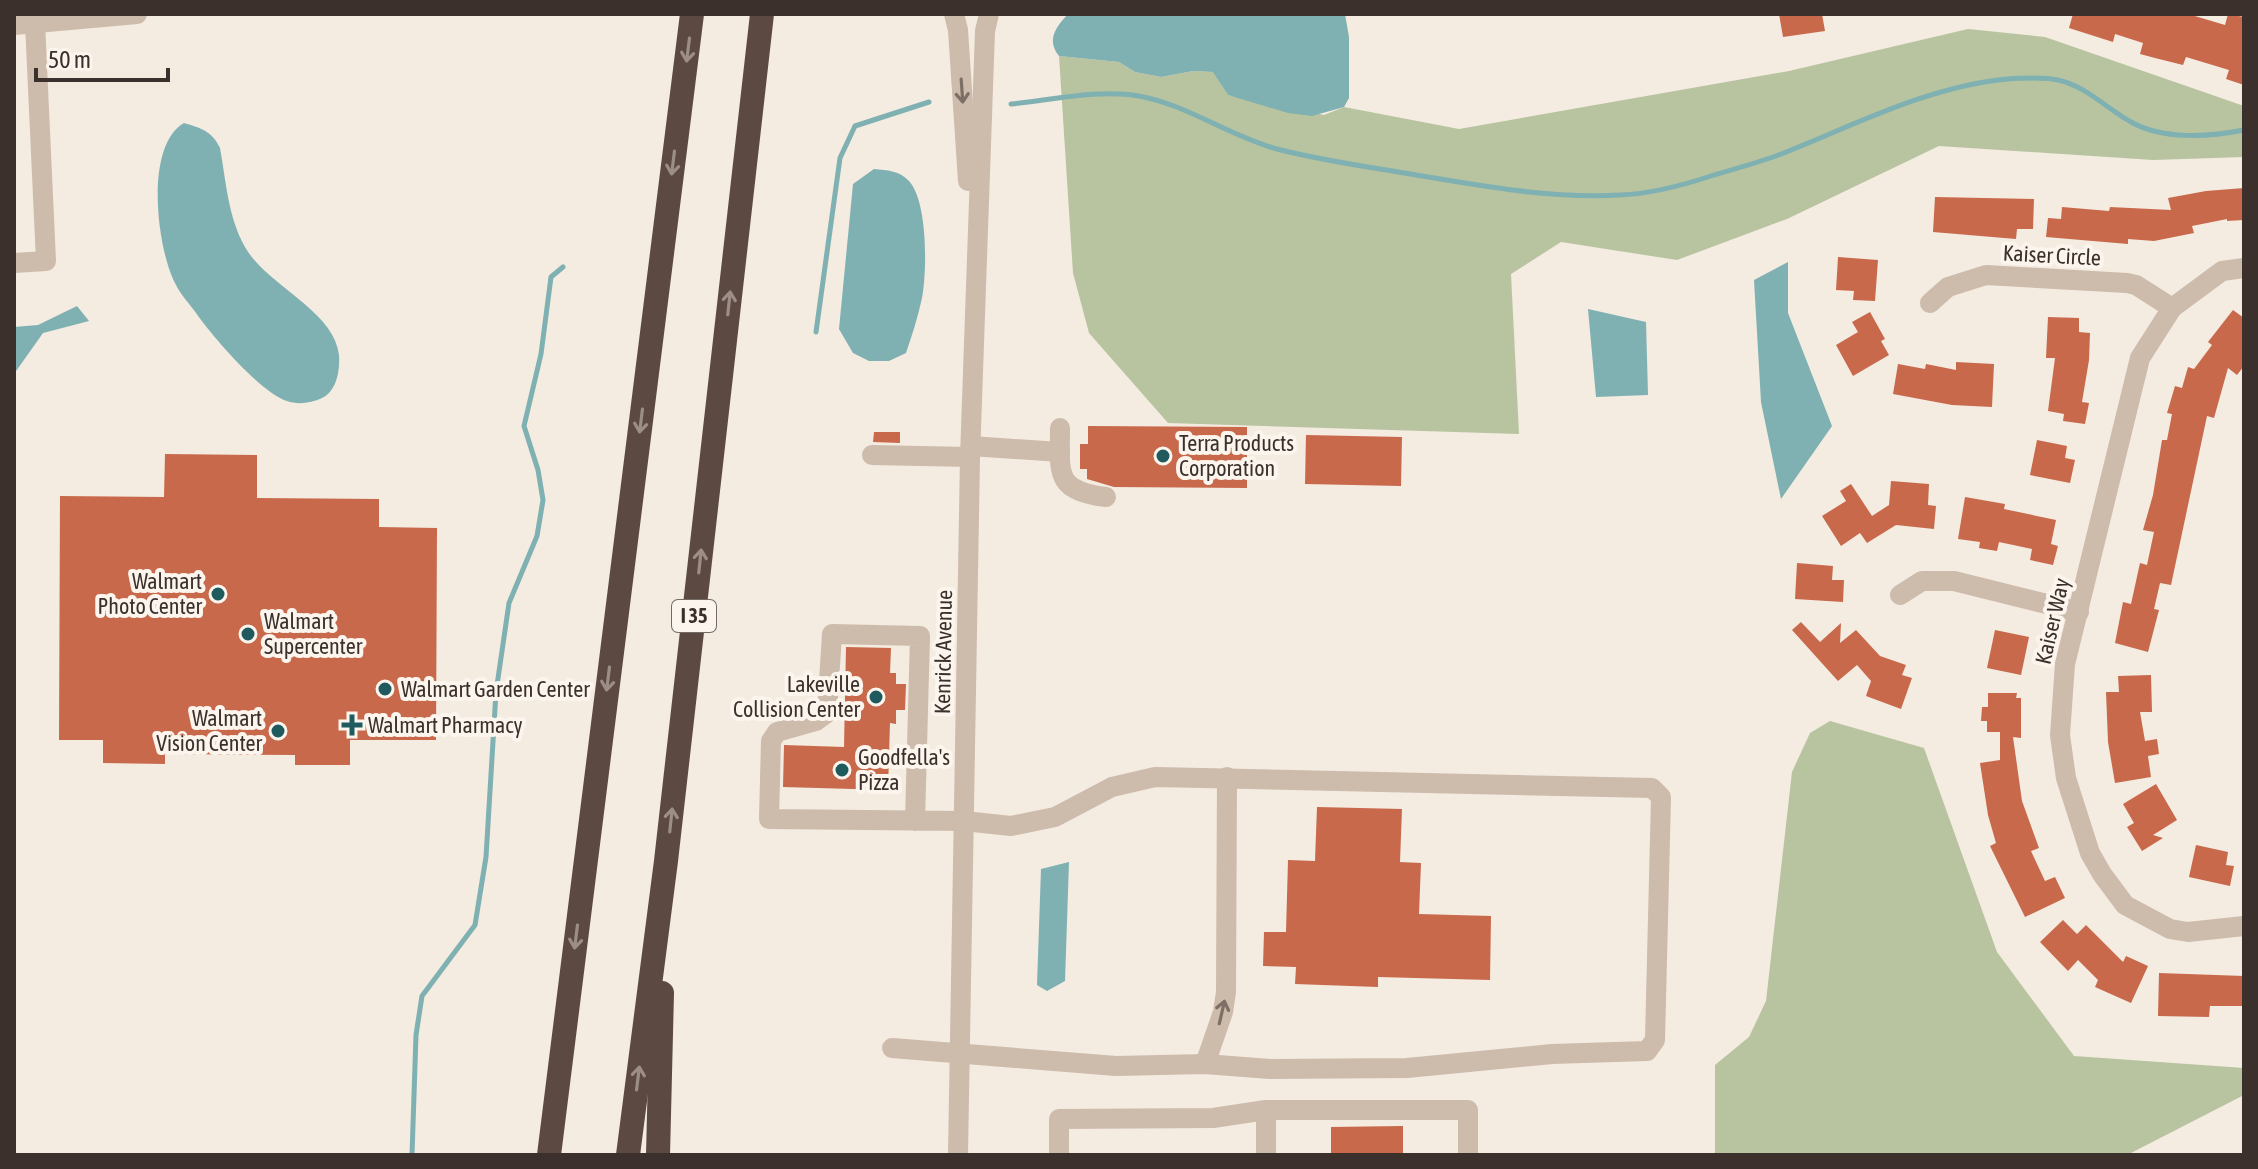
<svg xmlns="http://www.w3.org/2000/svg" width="2258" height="1169" viewBox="0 0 2258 1169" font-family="'Asap Condensed',sans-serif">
	<rect width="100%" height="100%" fill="#f4ebe1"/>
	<!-- green -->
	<g fill="#b8c4a0">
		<polygon points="1968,29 2045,37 2244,106 2244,157 2153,160 1939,146 1787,219 1677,260 1561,242 1511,274 1519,434 1168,423 1089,333 1073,273 1059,56 1119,62 1135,72 1161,77 1193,71 1214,72 1228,95 1324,115 1344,107 1459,129 1789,71"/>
		<polygon points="1830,721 1924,748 1997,952 2074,1056 2244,1068 2244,1095 2127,1155 1715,1155 1715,1065 1749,1037 1766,1001 1792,772 1810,733"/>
	</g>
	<!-- water -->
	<g fill="#7fb0b2">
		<path d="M1068,14H1345L1349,37V98L1344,107L1312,116L1288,113L1228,95L1213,72L1193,71L1161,77L1135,72L1119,62L1059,56C1046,40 1056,27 1068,14Z"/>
		<path d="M184,123C201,128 212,131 220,148C226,181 228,217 245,247C266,285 334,310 339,355C340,370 337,391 322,398C311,403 298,405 287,401C260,392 213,337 196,313C189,303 180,294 175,283C157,248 144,146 184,123Z"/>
		<path d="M874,169C887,170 900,171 909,181C928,202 927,271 922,298C918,317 912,335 906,353L889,361H869L853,353L839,329L853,184Z"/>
		<polygon points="1788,262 1788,313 1832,426 1781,499 1761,402 1754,280"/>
		<polygon points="77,306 89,321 43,333 14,374 14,327 38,325"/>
		<polygon points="1588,309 1646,322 1648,395 1596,397"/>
		<polygon points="1069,862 1065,981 1047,991 1037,985 1041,869"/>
	</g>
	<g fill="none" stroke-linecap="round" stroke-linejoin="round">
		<!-- stream -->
		<g stroke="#7fb0b2" stroke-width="5">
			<path d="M1011,104C1052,100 1099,89 1139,96C1188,105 1229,136 1277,149C1323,161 1370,167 1416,175C1483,186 1552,199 1620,195C1652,194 1684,185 1714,175C1735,169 1756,163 1776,156C1851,127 1925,87 2007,79C2022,78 2044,77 2058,80C2086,86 2107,109 2131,122C2163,140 2209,137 2244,130"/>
			<polyline points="816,332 840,158 855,126 929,102"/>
			<polyline points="412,1155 416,1035 422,996 475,925 486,857 496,692 509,603 537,536 543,500 538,470 524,426 541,354 551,277 563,267"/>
		</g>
	</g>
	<!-- building -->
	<g fill="#c8694b">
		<polygon points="1779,14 1822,14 1825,31 1783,37"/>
		<polygon points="2073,14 2188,14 2225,25 2228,14 2244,17 2244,85 2226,79 2229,70 2186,57 2183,65 2155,58 2140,54 2143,43 2115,34 2113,42 2069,28"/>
		<polygon points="2244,188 2244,220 2227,221 2227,219 2192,226 2194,233 2154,241 2128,239 2128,244 2046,237 2048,218 2061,219 2062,207 2109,211 2110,207 2171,210 2168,198 2206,191"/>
		<polygon points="1935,197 2034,199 2033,229 2017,229 2016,239 1933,232"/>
		<polygon points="1838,257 1878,260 1875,301 1853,300 1854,291 1836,290"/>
		<polygon points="2233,310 2244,318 2244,366 2237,375 2228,368 2214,418 2207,416 2171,585 2160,583 2154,609 2159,610 2148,652 2115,643 2123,602 2131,604 2140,563 2147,565 2154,532 2143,530 2153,495 2162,440 2167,440 2172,414 2167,413 2175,386 2182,388 2188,367 2194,369 2212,345 2208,342"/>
		<polygon points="1870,312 1885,339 1881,341 1889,355 1853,376 1836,345 1858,332 1852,322"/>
		<polygon points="2048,317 2079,318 2079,332 2090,333 2089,360 2082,402 2089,403 2085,424 2063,421 2064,414 2048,411 2055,358 2046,358"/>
		<polygon points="1956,362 1994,364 1992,407 1952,405 1893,394 1898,364 1925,369 1926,364 1956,370"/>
		<polygon points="1088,426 1247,427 1247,488 1114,487 1087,479 1087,469 1080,469 1080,444 1088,444"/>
		<polygon points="874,432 900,432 900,443 873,442"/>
		<polygon points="1306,435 1402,437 1401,486 1305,484"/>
		<polygon points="2037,440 2067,446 2065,458 2075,460 2070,483 2030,475"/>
		<polygon points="165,454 257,455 257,498 379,499 379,527 437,528 436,740 350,740 350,765 295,765 295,755 165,754 165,764 103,763 103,740 59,740 60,496 164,497"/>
		<polygon points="1891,481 1929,484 1928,505 1936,506 1934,529 1896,525 1867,543 1860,533 1841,546 1822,516 1846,501 1840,491 1851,484 1872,516 1889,505"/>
		<polygon points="1965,497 2005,504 2004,509 2056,520 2051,544 2058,546 2053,565 2030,560 2032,549 1999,542 1997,551 1979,548 1980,542 1958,539"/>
		<polygon points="1797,563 1833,566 1832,580 1844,580 1843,602 1795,599"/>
		<polygon points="1801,622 1820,642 1841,623 1840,643 1856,630 1880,656 1906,665 1902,675 1912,678 1901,709 1866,696 1871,681 1857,665 1838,681 1792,630"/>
		<polygon points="1995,630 2029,637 2021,675 1987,668"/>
		<polygon points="846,647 891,648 890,673 896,673 896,684 906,684 905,710 896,710 896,724 890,723 888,790 783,787 784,745 844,747"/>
		<polygon points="2151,675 2152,712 2140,712 2145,741 2157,739 2159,754 2148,756 2151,777 2115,783 2108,742 2106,692 2119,692 2118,676"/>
		<polygon points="1988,693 2017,693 2016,698 2021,698 2021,738 2013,737 2022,801 2039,848 2031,851 2045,881 2055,877 2065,898 2025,917 1990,846 1996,843 1988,815 1980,763 2000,760 2000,732 1987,732 1987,721 1981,721 1982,707 1988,707"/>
		<polygon points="2156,784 2177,820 2153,835 2163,838 2142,851 2127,827 2134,823 2123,804"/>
		<polygon points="1317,807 1402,809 1400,862 1421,863 1419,914 1491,916 1490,980 1378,977 1378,987 1295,984 1296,967 1263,966 1264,932 1286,932 1288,860 1315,861"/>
		<polygon points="2196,845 2228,852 2226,865 2234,866 2230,886 2189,877"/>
		<polygon points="2063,920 2077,934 2086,925 2123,962 2126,956 2148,966 2131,1003 2095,987 2098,980 2078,960 2068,971 2040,942"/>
		<polygon points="2159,973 2244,976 2244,1006 2210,1006 2209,1017 2158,1016"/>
		<polygon points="1403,1126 1403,1155 1331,1155 1331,1127"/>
	</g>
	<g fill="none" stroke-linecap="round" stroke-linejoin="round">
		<!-- minor -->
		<g stroke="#cdbbac" stroke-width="20">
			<polyline points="954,14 958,30 968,181"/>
			<polyline points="14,25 137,14"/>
			<polyline points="14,263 46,261 35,23"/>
			<polyline points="2244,268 2222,271 2172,308 2140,358 2065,664 2060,735 2066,778 2090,853 2102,874 2125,905 2170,929 2188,932 2244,926"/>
			<polyline points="1930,303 1948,287 1986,275 2127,283 2136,285 2172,308"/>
			<path d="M1060,428C1060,474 1054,490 1106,497"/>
			<polyline points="971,446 1060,452"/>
			<polyline points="872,455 970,457"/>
			<polyline points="1900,595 1922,581 1954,581 2079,612"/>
			<polyline points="892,1048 1116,1066 1205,1064 1270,1069 1407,1068 1552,1054 1647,1051 1655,1040 1661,797 1652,788 1155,777 1112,787 1055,817 1011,826 964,821 769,819 771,741 777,732 816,721 827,713 832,634 920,636 915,821"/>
			<polyline points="1205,1064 1223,1012 1226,992 1227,777"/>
			<polyline points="958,1155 970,457 985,31 989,14"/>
			<polyline points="1059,1155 1059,1119 1213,1118 1266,1110 1468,1110 1468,1155"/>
			<polyline points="1266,1155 1266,1110"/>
		</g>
		<!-- highway -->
		<g stroke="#5c4a42" stroke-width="24">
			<polyline points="549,1155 692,14"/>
			<polyline points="628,1155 666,861 762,14"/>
			<polyline points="658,1155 662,993"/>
		</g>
	</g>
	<!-- one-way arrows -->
	<defs><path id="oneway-shaft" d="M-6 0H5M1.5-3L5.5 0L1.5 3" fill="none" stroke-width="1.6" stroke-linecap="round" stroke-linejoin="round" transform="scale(2)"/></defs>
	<g stroke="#9c8e87">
		<use href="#oneway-shaft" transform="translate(688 50) rotate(97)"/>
		<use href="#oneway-shaft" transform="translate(673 163) rotate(97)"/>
		<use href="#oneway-shaft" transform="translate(729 303) rotate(-84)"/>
		<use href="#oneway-shaft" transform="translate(641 421) rotate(97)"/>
		<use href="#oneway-shaft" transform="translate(700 561) rotate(-84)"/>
		<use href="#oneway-shaft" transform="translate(608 679) rotate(97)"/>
		<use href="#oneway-shaft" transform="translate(671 820) rotate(-84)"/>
		<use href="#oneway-shaft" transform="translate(576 937) rotate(97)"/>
		<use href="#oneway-shaft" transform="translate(638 1078) rotate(-83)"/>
	</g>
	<g stroke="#7d6f65">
		<use href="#oneway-shaft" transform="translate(962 91) rotate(86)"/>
		<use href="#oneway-shaft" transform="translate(1222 1012) rotate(-77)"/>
	</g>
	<!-- markers -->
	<g fill="#1f5a5e" stroke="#fbf5ee" stroke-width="3">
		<circle cx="1163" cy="456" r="8"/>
		<circle cx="218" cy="594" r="8"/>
		<circle cx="248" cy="634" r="8"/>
		<circle cx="385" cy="689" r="8"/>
		<circle cx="876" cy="697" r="8"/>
		<path d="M348 713h8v8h8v8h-8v8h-8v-8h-8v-8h8z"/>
		<circle cx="278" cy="731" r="8"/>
		<circle cx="842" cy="770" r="8"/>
	</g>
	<g text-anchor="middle" stroke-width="8" stroke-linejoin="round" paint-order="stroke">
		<!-- shield labels -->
		<rect fill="#fbf5ee" stroke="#756b66" stroke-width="2" x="672" y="600" width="44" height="32" rx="6"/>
		<g font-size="20" font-weight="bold" fill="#3b302b">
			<text x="694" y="623">I 35</text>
		</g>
		<!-- street labels -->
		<g font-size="22" fill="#3b302b" stroke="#fbf5ee">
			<text transform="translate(2052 255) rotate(3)" y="8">Kaiser Circle</text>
			<text transform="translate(2052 621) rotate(-77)" y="8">Kaiser Way</text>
			<text transform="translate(943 652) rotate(-89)" y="8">Kenrick Avenue</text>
		</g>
		<!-- poi labels -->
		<g font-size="22" fill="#3b302b" stroke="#fbf5ee" text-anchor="start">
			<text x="1179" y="451">Terra Products<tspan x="1179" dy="25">Corporation</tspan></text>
			<text x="202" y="589" text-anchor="end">Walmart<tspan x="202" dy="25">Photo Center</tspan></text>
			<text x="264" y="629">Walmart<tspan x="264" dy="25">Supercenter</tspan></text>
			<text x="860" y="692" text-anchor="end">Lakeville<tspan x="860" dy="25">Collision Center</tspan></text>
			<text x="401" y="697">Walmart Garden Center</text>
			<text x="262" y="726" text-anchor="end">Walmart<tspan x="262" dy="25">Vision Center</tspan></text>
			<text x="368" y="733">Walmart Pharmacy</text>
			<text x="858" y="765">Goodfella's<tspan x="858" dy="25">Pizza</tspan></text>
		</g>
	</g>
	<!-- border -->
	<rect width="2258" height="1169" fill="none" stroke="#3b302b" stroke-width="32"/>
	<!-- scale -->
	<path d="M36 68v12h132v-12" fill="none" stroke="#3b302b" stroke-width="4"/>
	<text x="48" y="68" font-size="24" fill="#3b302b" stroke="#fbf5ee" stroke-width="6" paint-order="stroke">50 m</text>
</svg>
